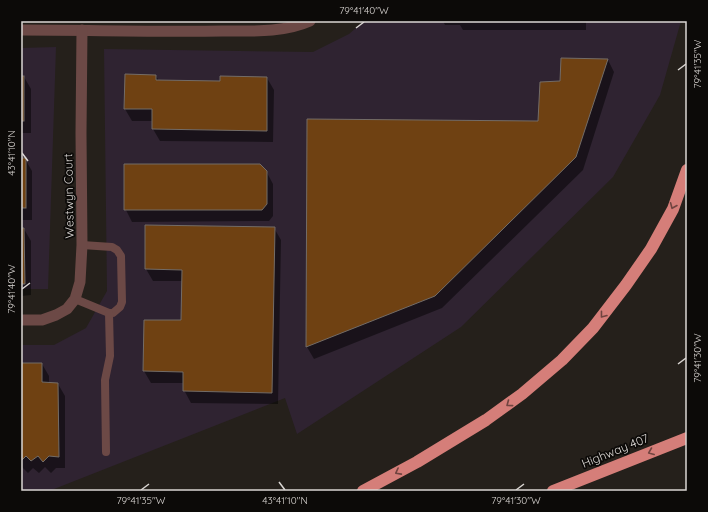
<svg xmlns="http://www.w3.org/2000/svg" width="708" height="512" viewBox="0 0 708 512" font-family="Quicksand,sans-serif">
	<rect width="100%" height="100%" fill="#25201b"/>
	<!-- industrial -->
	<g fill="#2f2331">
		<polygon points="364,21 681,21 660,95 613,177 461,327 297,434 285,398 49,491 21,491 21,345 54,345 86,328 107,291 104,49 313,52 349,34"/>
		<polygon points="56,47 48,289 21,289 21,48"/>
	</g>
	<!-- shadow -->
	<g fill="#0007">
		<polygon points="443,21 586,21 586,30 463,30 460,25 445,25"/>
		<polygon points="562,59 608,60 614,72 583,170 442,308 314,359 307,347 308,120 539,122 561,82"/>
		<polygon points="156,76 159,81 221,82 267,78 274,90 273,142 160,141 153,129 153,121 132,121 125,109"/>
		<polygon points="21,77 24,77 31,89 31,133 21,133"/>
		<polygon points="21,159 25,159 32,171 32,220 21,220"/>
		<polygon points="266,171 273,184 273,216 269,221 132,222 126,210"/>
		<polygon points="274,228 281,240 278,404 191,403 184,390 184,383 151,383 144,371 182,321 182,281 153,281 146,269"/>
		<polygon points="21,229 24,229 31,241 31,295 21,296"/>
		<polygon points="21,364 42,364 49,376 49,383 58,384 65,396 65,468 56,468 51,473 45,467 39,473 33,468 28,473 22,467 21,468"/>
	</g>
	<!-- building -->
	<g fill="#6f4112" stroke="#736c67">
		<polygon points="561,58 608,59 576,157 435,296 306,347 307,119 538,121 540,82 560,81"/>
		<polygon points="125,74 156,75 156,80 220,81 220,76 267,77 267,131 152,129 152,109 124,109"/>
		<rect x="21" y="76" width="3" height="45"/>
		<rect x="21" y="158" width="5" height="50"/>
		<polygon points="124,164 260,164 267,171 267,204 262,210 124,210"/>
		<polygon points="145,225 275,227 272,393 183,391 183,372 143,371 144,320 181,320 182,270 145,269"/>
		<polygon points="21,228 24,228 25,284 21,284"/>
		<polygon points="21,363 42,363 42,382 58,383 59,457 49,456 43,462 38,456 31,461 26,456 21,461"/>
	</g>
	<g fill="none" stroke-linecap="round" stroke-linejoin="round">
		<!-- service -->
		<g stroke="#6c4946" stroke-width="8">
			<polyline points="75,299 109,313 113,313 120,307 122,302 121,256 117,250 112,247 82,245"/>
			<polyline points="106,452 105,380 110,356 109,313"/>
		</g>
		<!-- minor -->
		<g stroke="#6c4946" stroke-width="11">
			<path d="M21,30C88,30 155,32 222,31C251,31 283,33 310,21"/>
			<polyline points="21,320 42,320 56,315 67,309 75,299 80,282 82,245 81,133 82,30"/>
		</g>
		<!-- motorway -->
		<g stroke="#d57e79" stroke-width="12">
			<polyline points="363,491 417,462 486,420 522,394 562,360 593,328 626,285 651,249 673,209 687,170"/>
			<polyline points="553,491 687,438"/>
		</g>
	</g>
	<!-- one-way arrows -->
	<defs><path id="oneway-chevron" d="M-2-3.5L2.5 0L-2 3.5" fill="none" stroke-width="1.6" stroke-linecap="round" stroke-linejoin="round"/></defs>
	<g stroke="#704440">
		<use href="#oneway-chevron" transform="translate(673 206) rotate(113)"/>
		<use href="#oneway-chevron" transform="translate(603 315) rotate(128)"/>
		<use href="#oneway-chevron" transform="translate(509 404) rotate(143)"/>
		<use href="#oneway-chevron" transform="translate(651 452) rotate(158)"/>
		<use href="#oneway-chevron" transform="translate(398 472) rotate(152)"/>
	</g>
	<!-- ticks -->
	<path fill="none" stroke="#dad6d3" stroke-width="1.5" d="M356,28L364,22M678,70L686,64M22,153L28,161M22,289L30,283M678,364L686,358M279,482L285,490M141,490L149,484M516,490L524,484"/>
	<g text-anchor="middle" stroke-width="3.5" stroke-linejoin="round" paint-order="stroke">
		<!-- street labels -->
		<g font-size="12" fill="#dad6d3" stroke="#0c0a08">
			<text transform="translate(69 196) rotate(-91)" y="4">Westwyn Court</text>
			<text transform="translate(615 451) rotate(-22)" y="4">Highway 407</text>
		</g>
	</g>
	<!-- border -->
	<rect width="708" height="512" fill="none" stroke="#0c0a08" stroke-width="44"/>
	<rect x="22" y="22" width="664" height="468" fill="none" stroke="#dad6d3" stroke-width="1.5"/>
	<g font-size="10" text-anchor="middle" fill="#dad6d3">
		<text x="364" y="14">79°41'40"W</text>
		<text transform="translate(697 64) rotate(-90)" y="4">79°41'35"W</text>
		<text transform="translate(11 153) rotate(-90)" y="4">43°41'10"N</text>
		<text transform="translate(11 289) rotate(-90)" y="4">79°41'40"W</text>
		<text transform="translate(697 358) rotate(-90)" y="4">79°41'30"W</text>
		<text x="141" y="504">79°41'35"W</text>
		<text x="285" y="504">43°41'10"N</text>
		<text x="516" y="504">79°41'30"W</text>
	</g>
</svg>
